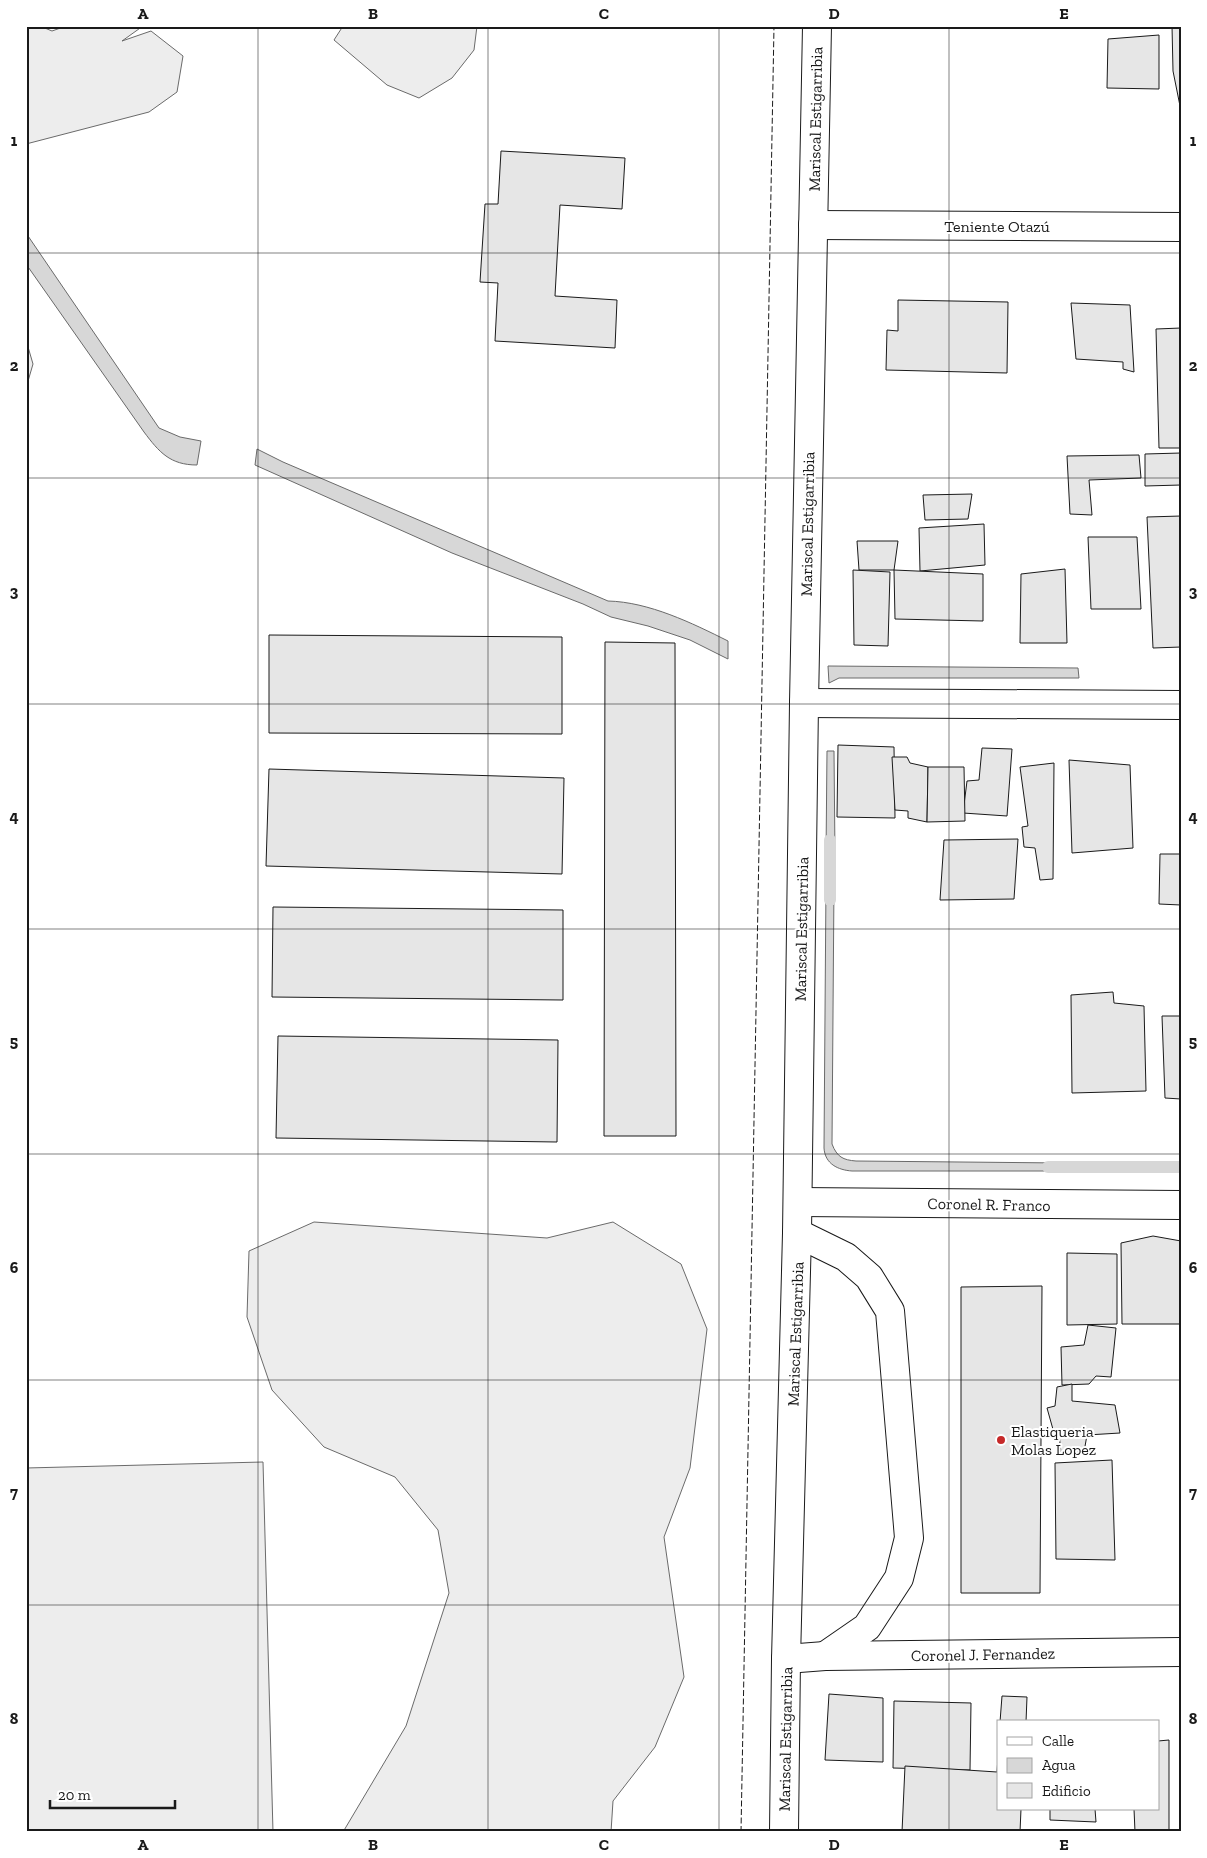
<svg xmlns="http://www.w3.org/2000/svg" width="1207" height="1858" viewBox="0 0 1207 1858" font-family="'Zilla Slab',serif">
	<rect width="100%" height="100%" fill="#fff"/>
	<!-- built -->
	<g fill="#ededed" stroke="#6a6a6a">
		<polygon points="26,26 40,26 52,31 66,26 143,26 122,41 151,31 183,56 177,92 149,112 26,144"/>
		<polygon points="343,26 477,26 474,50 452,78 419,98 387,85 334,40"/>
		<polygon points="26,340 33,364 26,388"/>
		<polygon points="314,1222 547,1238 613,1222 681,1264 707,1329 690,1468 664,1537 684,1677 655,1747 613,1801 611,1832 343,1832 406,1726 449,1593 438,1530 395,1477 324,1447 272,1390 247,1317 249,1251"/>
		<polygon points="263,1462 273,1832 26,1832 26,1468"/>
	</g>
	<!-- water -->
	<g fill="#d7d7d7" stroke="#6a6a6a">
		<path d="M26,233L159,428L180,437L201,441L197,465C170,465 159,452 144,432L26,264Z"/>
		<path d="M257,449L283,462L608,601C649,602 692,623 728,641V659L690,640L648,626L611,617L583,604L452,553L255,465Z"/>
		<polygon points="828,666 1078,668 1079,678 839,678 829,683"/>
		<polygon points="827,751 834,751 835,856 826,856"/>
		<path d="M826,882L834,883L832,1144C837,1157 843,1160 856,1161L1063,1163L1065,1171H852C838,1170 825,1164 824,1148Z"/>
	</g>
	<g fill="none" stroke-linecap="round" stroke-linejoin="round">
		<!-- stream -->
		<g stroke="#d7d7d7" stroke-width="12">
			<polyline points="830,900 830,840"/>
			<polyline points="1048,1167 1181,1167"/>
		</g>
	</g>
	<!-- building -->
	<g fill="#e6e6e6" stroke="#1a1a1a">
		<polygon points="1172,26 1181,26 1181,111 1173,71"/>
		<polygon points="1159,35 1159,89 1107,88 1108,39"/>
		<polygon points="501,151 625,158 622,209 560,205 555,296 617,300 615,348 495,341 498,283 480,282 485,204 498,204"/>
		<polygon points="898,300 1008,302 1007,373 886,370 887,330 898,331"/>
		<polygon points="1071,303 1130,305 1134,372 1123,369 1123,362 1076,359"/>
		<polygon points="1181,328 1181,448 1159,448 1156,329"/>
		<polygon points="1181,453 1181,485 1145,486 1145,454"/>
		<polygon points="1139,455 1141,478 1089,480 1092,515 1070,514 1067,456"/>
		<polygon points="972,494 968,519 925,520 923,495"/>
		<polygon points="1181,516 1181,647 1153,648 1147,517"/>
		<polygon points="984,524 985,565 920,571 919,528"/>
		<polygon points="1088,537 1137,537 1141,609 1091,609"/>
		<polygon points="857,541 898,541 894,570 859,570"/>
		<polygon points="1065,569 1067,643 1020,643 1021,574"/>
		<polygon points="853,570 890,572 888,646 854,645"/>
		<polygon points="894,570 983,574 983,621 895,619"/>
		<polygon points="269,635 562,637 562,734 269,733"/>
		<polygon points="605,642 675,643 676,1136 604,1136"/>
		<polygon points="838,745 894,747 895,818 837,817"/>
		<polygon points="982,748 1012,749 1007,816 963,813 967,781 979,780"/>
		<polygon points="892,757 907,757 910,763 928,767 927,822 908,818 908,811 895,810"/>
		<polygon points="1069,760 1130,765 1133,848 1072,853"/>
		<polygon points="1054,763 1053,879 1040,880 1035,848 1024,847 1022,827 1028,826 1020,767"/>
		<polygon points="928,767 964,767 965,821 927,822"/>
		<polygon points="269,769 564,778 562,874 266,866"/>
		<polygon points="1018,839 1014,899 940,900 944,840"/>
		<polygon points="1160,854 1181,854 1181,905 1159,904"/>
		<polygon points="273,907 563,910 563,1000 272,997"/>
		<polygon points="1113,992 1114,1003 1144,1006 1146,1091 1072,1093 1071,995"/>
		<polygon points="1162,1016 1181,1016 1181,1099 1165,1098"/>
		<polygon points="278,1036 558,1040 557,1142 276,1138"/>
		<polygon points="1153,1236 1181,1241 1181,1324 1122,1324 1121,1243"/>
		<polygon points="1067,1253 1117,1254 1117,1324 1067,1325"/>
		<polygon points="1042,1286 1040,1593 961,1593 961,1287"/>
		<polygon points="1088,1325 1116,1328 1111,1377 1096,1376 1089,1384 1062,1385 1061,1347 1084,1345"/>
		<polygon points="1072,1384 1072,1401 1115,1405 1120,1433 1087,1435 1084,1452 1061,1453 1059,1434 1054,1433 1047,1408 1055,1406 1057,1387"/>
		<polygon points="1112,1460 1115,1560 1056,1559 1055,1463"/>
		<polygon points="829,1694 883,1698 883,1762 825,1760"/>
		<polygon points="1002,1696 1027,1697 1026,1722 1000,1722"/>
		<polygon points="894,1701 971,1703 970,1770 893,1768"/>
		<polygon points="1169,1740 1169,1832 1135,1832 1134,1809 1158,1809 1158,1741"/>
		<polygon points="998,1757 998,1809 1021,1809 1020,1832 902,1832 905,1766 997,1772"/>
		<polygon points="1050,1809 1095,1809 1096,1822 1050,1820"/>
	</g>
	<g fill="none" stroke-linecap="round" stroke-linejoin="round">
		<defs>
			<g id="minor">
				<polyline points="813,225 1181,227"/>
				<polyline points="804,703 1181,705"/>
				<polyline points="798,1202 1181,1205"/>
				<polyline points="797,1233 846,1257 869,1277 890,1311 909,1538 899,1578 867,1627 825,1656"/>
				<polyline points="786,1659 825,1656 1181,1652"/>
				<polyline points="784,1832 786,1659 797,1233 804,703 817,26"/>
			</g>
		</defs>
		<!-- minor casing -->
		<use href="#minor" stroke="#1a1a1a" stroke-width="30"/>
		<!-- minor -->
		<use href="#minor" stroke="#fff" stroke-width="28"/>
		<!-- fence -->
		<polyline stroke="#1a1a1a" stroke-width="1" stroke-dasharray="6 2.5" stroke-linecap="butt" points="741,1832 774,26"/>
	</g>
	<!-- grid -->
	<path fill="none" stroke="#1a1a1a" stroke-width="1" stroke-opacity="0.55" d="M258,26V1832M488,26V1832M719,26V1832M949,26V1832M26,253H1181M26,478H1181M26,704H1181M26,929H1181M26,1154H1181M26,1380H1181M26,1605H1181"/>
	<!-- markers -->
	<circle fill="#c62828" stroke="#fff" stroke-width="2" cx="1001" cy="1440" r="5"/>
	<g text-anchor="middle" stroke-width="4" stroke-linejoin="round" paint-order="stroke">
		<!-- street labels -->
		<g font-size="16" fill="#1a1a1a" stroke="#fff">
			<text transform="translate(815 119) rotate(-89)" y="6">Mariscal Estigarribia</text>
			<text x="997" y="232">Teniente Otazú</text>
			<text transform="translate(807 524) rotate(-89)" y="6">Mariscal Estigarribia</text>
			<text transform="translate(801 929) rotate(-89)" y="6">Mariscal Estigarribia</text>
			<text transform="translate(989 1204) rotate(1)" y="6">Coronel R. Franco</text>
			<text transform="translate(795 1334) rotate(-88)" y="6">Mariscal Estigarribia</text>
			<text transform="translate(983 1654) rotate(-1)" y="6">Coronel J. Fernandez</text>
			<text transform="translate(785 1739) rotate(-89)" y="6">Mariscal Estigarribia</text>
		</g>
		<!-- poi labels -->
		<g font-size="16" fill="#1a1a1a" stroke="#fff" text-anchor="start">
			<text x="1011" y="1437">Elastiqueria<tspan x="1011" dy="18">Molas Lopez</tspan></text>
		</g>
	</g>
	<!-- border -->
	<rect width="1207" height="1858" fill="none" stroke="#ffffff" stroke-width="55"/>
	<!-- legend -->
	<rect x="997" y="1720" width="162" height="90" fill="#ffffff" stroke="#a3a3a3"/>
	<rect x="1007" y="1737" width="25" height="8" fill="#ffffff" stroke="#a3a3a3"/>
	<text x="1042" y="1746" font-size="15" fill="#1a1a1a">Calle</text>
	<rect x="1007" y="1758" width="25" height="15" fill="#d7d7d7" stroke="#a3a3a3"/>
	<text x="1042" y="1770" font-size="15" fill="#1a1a1a">Agua</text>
	<rect x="1007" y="1783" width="25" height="15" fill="#e6e6e6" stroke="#a3a3a3"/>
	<text x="1042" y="1796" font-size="15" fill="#1a1a1a">Edificio</text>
	<!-- scale -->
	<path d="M50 1800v8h125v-8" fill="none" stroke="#1a1a1a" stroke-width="2.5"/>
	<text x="58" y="1800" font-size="15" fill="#1a1a1a" stroke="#ffffff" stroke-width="4" paint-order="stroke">20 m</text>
	<rect x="28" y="28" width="1152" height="1802" fill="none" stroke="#1a1a1a" stroke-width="2"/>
	<g font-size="16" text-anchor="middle" font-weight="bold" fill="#1a1a1a">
		<text x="143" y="19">A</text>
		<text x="373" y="19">B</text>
		<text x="604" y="19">C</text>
		<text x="834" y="19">D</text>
		<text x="1064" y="19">E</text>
		<text x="14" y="146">1</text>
		<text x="1193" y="146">1</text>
		<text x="14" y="371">2</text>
		<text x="1193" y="371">2</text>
		<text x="14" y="597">3</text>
		<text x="1193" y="597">3</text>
		<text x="14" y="822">4</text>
		<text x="1193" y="822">4</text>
		<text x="14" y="1047">5</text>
		<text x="1193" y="1047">5</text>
		<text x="14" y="1273">6</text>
		<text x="1193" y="1273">6</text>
		<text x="14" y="1498">7</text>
		<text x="1193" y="1498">7</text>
		<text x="14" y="1724">8</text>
		<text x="1193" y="1724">8</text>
		<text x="143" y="1850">A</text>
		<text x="373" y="1850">B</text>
		<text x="604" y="1850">C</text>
		<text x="834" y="1850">D</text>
		<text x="1064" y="1850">E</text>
	</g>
</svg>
